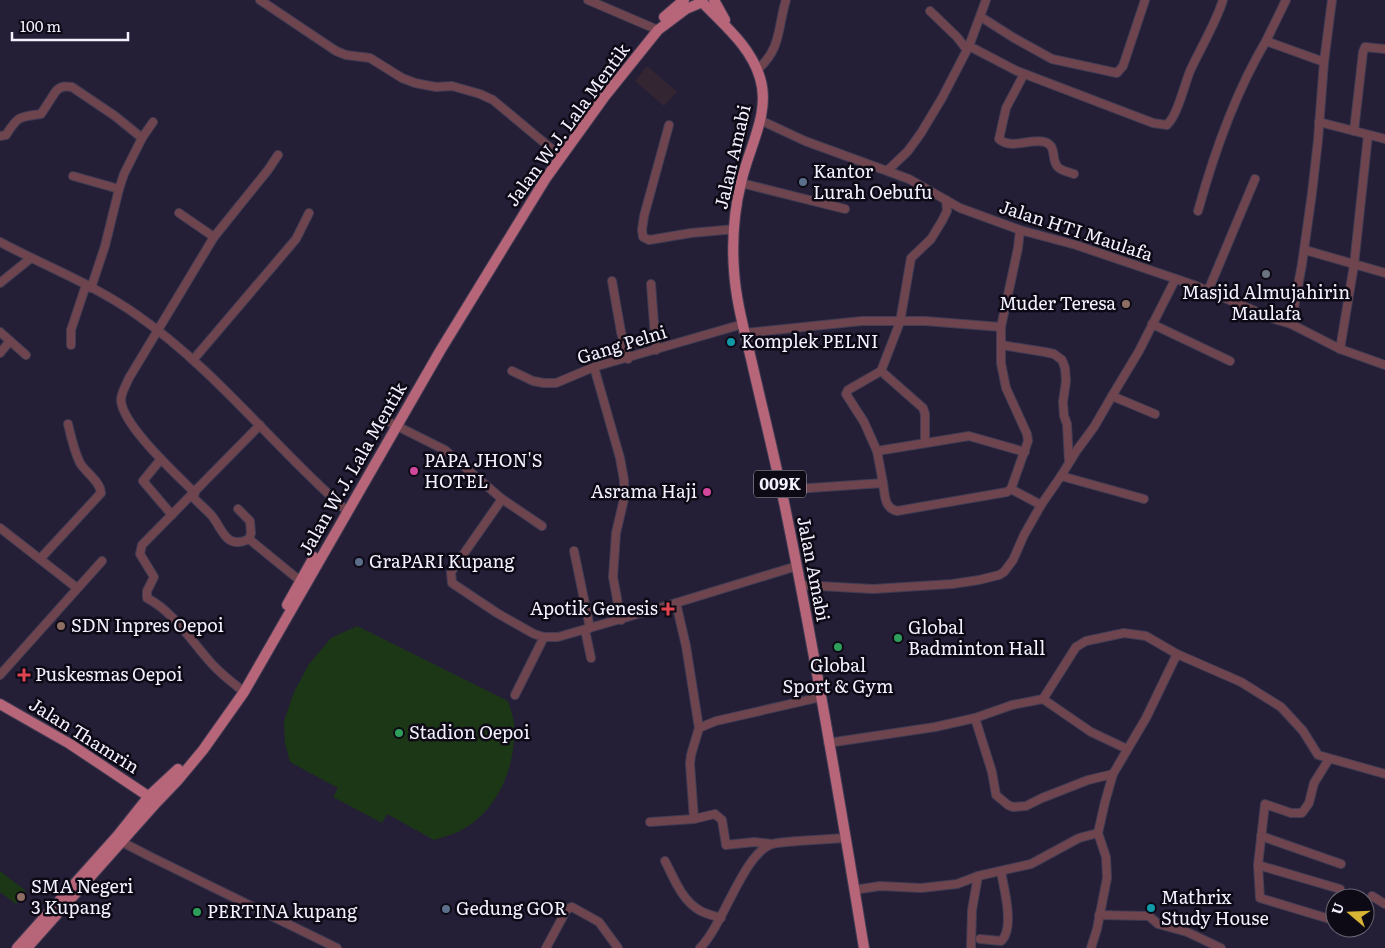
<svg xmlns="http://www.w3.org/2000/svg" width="1385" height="948" viewBox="0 0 1385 948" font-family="Literata,serif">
	<rect width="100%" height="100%" fill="#241e37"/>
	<!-- commercial -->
	<polygon fill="#332531" points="647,66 677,92 664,106 635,81"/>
	<!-- garden -->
	<g fill="#1c3716">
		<path d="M357,626L508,701C510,708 513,716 514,723C517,765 498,812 460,831C452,835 442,837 434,840L387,814L382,823L333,797L338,788L290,762L285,743L284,721L294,692L309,664L331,638Z"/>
		<polygon points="0,871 26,891 16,904 0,892"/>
	</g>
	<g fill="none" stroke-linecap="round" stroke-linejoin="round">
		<defs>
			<g id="minor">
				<polyline points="260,0 336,51 346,55 370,58 402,78 415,83 436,87 452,86 480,94 493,100 559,155"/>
				<polyline points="588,0 658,30"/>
				<polyline points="930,11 957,37 967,50"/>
				<polyline points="981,17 1014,38 1052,59 1117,73 1123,66 1145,0"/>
				<polyline points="1266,41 1286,0"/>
				<path d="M969,46L1017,71L1153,123L1167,125C1178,114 1184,86 1190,71C1201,47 1215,25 1223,0"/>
				<path d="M757,70C782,48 777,29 786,0"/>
				<path d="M1024,74L1006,108L999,139C1011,150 1030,138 1045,142C1057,146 1051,158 1057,166C1060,171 1069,172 1074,174"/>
				<polyline points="760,120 805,141 909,179 960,208 1020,230 1076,245 1194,285 1274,319 1291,324 1340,349 1385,365"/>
				<polyline points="1319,122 1385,139"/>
				<polyline points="669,125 644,216 642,230 643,237 649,240 691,233 735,229"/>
				<polyline points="1354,131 1363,52 1365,47 1385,49"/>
				<path d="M0,136L6,135C18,116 19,117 41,114L56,91C61,86 65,86 72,87L115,116L142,138"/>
				<polyline points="888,170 908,151 921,133 942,98 969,46 986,0"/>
				<polyline points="73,176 119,189"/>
				<polyline points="741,183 845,209"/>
				<path d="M1198,211C1214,153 1235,93 1266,41L1324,62"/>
				<polyline points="179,213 214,237"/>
				<path d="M0,242C45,266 95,285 137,315C216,370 275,448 347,511"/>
				<polyline points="1305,250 1385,273"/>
				<polyline points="612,281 621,332 628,359"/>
				<polyline points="0,283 31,258"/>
				<polyline points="651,284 656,350"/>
				<polyline points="91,288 105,246 119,189 124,174 142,138 153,122"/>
				<polyline points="1208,291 1255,179"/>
				<polyline points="1152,324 1230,361"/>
				<polyline points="1291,324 1302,264 1312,193 1318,140 1324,62 1332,0"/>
				<polyline points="0,332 26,355"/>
				<polyline points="745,333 862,321 925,321 1001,327"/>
				<polyline points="71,345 71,330 86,285"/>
				<polyline points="1001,345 1045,352 1054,354 1062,360 1065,368 1066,381 1063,402 1064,416 1067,424 1069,462"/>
				<polyline points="1340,349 1354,265 1368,135"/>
				<polyline points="0,353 10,341"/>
				<polyline points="193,360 296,239 309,213"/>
				<polyline points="594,367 620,458 624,480 624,499 616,533 613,577 621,620"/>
				<polyline points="512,371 533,381 544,383 556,383 594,367 743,324"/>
				<polyline points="881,371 923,408 925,414 925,442"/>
				<polyline points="1112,396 1155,414"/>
				<polyline points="391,423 445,450 502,499 542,526"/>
				<polyline points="877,451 969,436 1025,452"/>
				<polyline points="161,459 143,481 172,515"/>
				<polyline points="1061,476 1144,499"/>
				<polyline points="883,483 877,451 864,422 846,394 848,390 881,371 900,322 911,258 931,239 942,221 947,211 946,200"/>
				<polyline points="1011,489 1041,505"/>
				<path d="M781,490L883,483C885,495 884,508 897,511L1007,492L1011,489L1028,441L1027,434L1006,388L1001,363V327L1018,248L1020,230"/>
				<path d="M195,493C177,475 122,425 121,400C121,393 126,385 129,378L214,237L268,170L278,155"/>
				<path d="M192,496C198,503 206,509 212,516C223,530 226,550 249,539"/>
				<polyline points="502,499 451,572 452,583 497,613 534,634 544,637 558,637 676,603 686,646 699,728 691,755 690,764 694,819"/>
				<polyline points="238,509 250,521 251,533 249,539 304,584"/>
				<polyline points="0,528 77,588"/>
				<polyline points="574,551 590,628"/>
				<path d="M40,559L101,493C100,481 86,473 80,463C74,451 71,437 68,424"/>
				<polyline points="801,585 873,589 952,584 979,580 999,575 1004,572 1013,560 1024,535 1041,505 1061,476 1077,450 1094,427 1112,396 1139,351 1175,280"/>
				<polyline points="676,603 797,566"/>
				<polyline points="585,630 591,658"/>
				<polyline points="0,675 102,561"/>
				<path d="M244,692C233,683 222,675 212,664C191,641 175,613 147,598V591L154,577L140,554L142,545L260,425"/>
				<polyline points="515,695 544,637"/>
				<polyline points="975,718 992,772 996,795 1008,805 1013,807 1026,806 1042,798 1088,780 1113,774"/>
				<polyline points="699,728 716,721 821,697"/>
				<polyline points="828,743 935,727 975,718 1012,705 1043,699"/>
				<polyline points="1127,749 1091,732 1043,699 1076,647 1086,641 1124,633 1146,636 1177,654 1241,682 1281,707 1303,731 1318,755 1385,774"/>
				<polyline points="1329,759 1314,783 1309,803 1302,813 1291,813 1265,804 1258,865 1260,898 1333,920"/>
				<polyline points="650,822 694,819 715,814 722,820 726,845 754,842 772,844"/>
				<polyline points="1261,836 1341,864"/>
				<polyline points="119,837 122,842 149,856 337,948"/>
				<path d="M665,861C674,878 681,899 699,910C706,914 714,916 721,918"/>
				<polyline points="1258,865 1340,889"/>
				<polyline points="854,890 880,886 921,888 957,884 978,876 1031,864 1079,838 1098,833"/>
				<polyline points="1372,896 1385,904"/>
				<polyline points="1099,915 1149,916 1158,924 1187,932 1221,948"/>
				<path d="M980,939L1001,941C1015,929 1004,888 1001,872"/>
				<polyline points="546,948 567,909 572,907 599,922 618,948"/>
				<path d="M700,948C724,924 743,854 772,844C780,842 790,842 798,841C814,840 829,839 845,838"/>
				<polyline points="971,948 972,910 978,876"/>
				<polyline points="1091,948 1097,929 1107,878 1106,857 1098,833 1105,802 1113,774 1146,718 1177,654"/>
			</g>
			<g id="major">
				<polyline points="714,0 725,20"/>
				<path d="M704,4C725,26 751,47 760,78C771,113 748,149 741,183C734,211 732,243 734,271C736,302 745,333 752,363C763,411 775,459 785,507C815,653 840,801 864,948"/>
				<polyline points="664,17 684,0"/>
				<polyline points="287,605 314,557"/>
				<polyline points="0,704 70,744 154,800"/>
				<polyline points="17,948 118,835 149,796 178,769"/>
				<polyline points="27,948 157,802 178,780 203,750 244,692 440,351 546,178 605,96 658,30 686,9 698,4"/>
			</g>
		</defs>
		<!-- minor casing -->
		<use href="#minor" stroke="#413c53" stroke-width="10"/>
		<!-- major casing -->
		<use href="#major" stroke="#413c53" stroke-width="12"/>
		<!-- minor -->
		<use href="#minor" stroke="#6e454e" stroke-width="8"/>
		<!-- major -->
		<use href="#major" stroke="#b76578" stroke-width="10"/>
	</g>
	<!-- markers -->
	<g fill="#5c6f8a" stroke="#0d0a15" stroke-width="2">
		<circle cx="803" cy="182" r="5"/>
		<circle cx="359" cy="562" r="5"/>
		<circle cx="446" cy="909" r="5"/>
	</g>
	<circle fill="#6b7280" stroke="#0d0a15" stroke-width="2" cx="1266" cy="274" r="5"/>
	<g fill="#8d6e63" stroke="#0d0a15" stroke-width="2">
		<circle cx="1126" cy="304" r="5"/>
		<circle cx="61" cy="626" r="5"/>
		<circle cx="21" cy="897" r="5"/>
	</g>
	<g fill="#0f9aa8" stroke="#0d0a15" stroke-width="2">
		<circle cx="731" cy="342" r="5"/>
		<circle cx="1151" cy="908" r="5"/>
	</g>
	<g fill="#d1479c" stroke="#0d0a15" stroke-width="2">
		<circle cx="414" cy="471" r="5"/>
		<circle cx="707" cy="492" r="5"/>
	</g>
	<g fill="#e0444e" stroke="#0d0a15" stroke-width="2">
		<path d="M665.5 601.5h5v5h5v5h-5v5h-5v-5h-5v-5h5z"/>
		<path d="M21.5 667.5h5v5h5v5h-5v5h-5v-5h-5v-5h5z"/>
	</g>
	<g fill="#2e9e5b" stroke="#0d0a15" stroke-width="2">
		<circle cx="898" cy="638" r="5"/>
		<circle cx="838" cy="647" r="5"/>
		<circle cx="399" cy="733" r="5"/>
		<circle cx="197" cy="912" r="5"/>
	</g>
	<g text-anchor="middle" stroke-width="5" stroke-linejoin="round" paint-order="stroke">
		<!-- shield labels -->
		<rect fill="#0d0a15" stroke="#aeacb9" stroke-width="1" x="754" y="470.5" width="52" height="27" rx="4"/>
		<g font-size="16" font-weight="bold" fill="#f3f1ff">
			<text x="780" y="490">009K</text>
		</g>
		<!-- street labels -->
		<g font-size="18" fill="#f3f1ff" stroke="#0d0a15">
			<text transform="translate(568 125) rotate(-54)" y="6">Jalan W.J. Lala Mentik</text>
			<text transform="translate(733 157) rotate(-77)" y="6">Jalan Amabi</text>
			<text transform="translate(1076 231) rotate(18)" y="6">Jalan HTI Maulafa</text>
			<text transform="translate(622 345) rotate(-17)" y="6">Gang Pelni</text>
			<text transform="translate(353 469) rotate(-60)" y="6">Jalan W.J. Lala Mentik</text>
			<text transform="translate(813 569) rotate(79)" y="6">Jalan Amabi</text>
			<text transform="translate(84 736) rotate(32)" y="6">Jalan Thamrin</text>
		</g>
		<!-- poi labels -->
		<g font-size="18" fill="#f3f1ff" stroke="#0d0a15" text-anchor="start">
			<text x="813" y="178">Kantor<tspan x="813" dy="21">Lurah Oebufu</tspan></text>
			<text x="1266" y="299" text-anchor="middle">Masjid Almujahirin<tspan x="1266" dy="21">Maulafa</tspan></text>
			<text x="1116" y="310" text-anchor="end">Muder Teresa</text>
			<text x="741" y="348">Komplek PELNI</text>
			<text x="424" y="467">PAPA JHON'S<tspan x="424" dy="21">HOTEL</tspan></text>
			<text x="697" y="498" text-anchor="end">Asrama Haji</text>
			<text x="369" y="568">GraPARI Kupang</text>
			<text x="658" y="615" text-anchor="end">Apotik Genesis</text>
			<text x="71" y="632">SDN Inpres Oepoi</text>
			<text x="908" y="634">Global<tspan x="908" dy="21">Badminton Hall</tspan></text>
			<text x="838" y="672" text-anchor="middle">Global<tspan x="838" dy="21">Sport &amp; Gym</tspan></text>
			<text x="35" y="681">Puskesmas Oepoi</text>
			<text x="409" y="739">Stadion Oepoi</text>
			<text x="31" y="893">SMA Negeri<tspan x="31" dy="21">3 Kupang</tspan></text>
			<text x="1161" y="904">Mathrix<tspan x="1161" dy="21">Study House</tspan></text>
			<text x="456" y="915">Gedung GOR</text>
			<text x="207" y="918">PERTINA kupang</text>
		</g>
	</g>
	<!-- north arrow -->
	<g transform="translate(1350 913) rotate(289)"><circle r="24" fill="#0d0a15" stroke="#696673"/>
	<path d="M0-4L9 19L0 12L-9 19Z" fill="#d8b434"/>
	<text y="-8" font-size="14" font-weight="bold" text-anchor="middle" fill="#f3f1ff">U</text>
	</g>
	<!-- scale -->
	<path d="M12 32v8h116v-8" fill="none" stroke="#f3f1ff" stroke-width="2.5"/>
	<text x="20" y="32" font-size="15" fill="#f3f1ff" stroke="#0d0a15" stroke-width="4" paint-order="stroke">100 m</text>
</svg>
